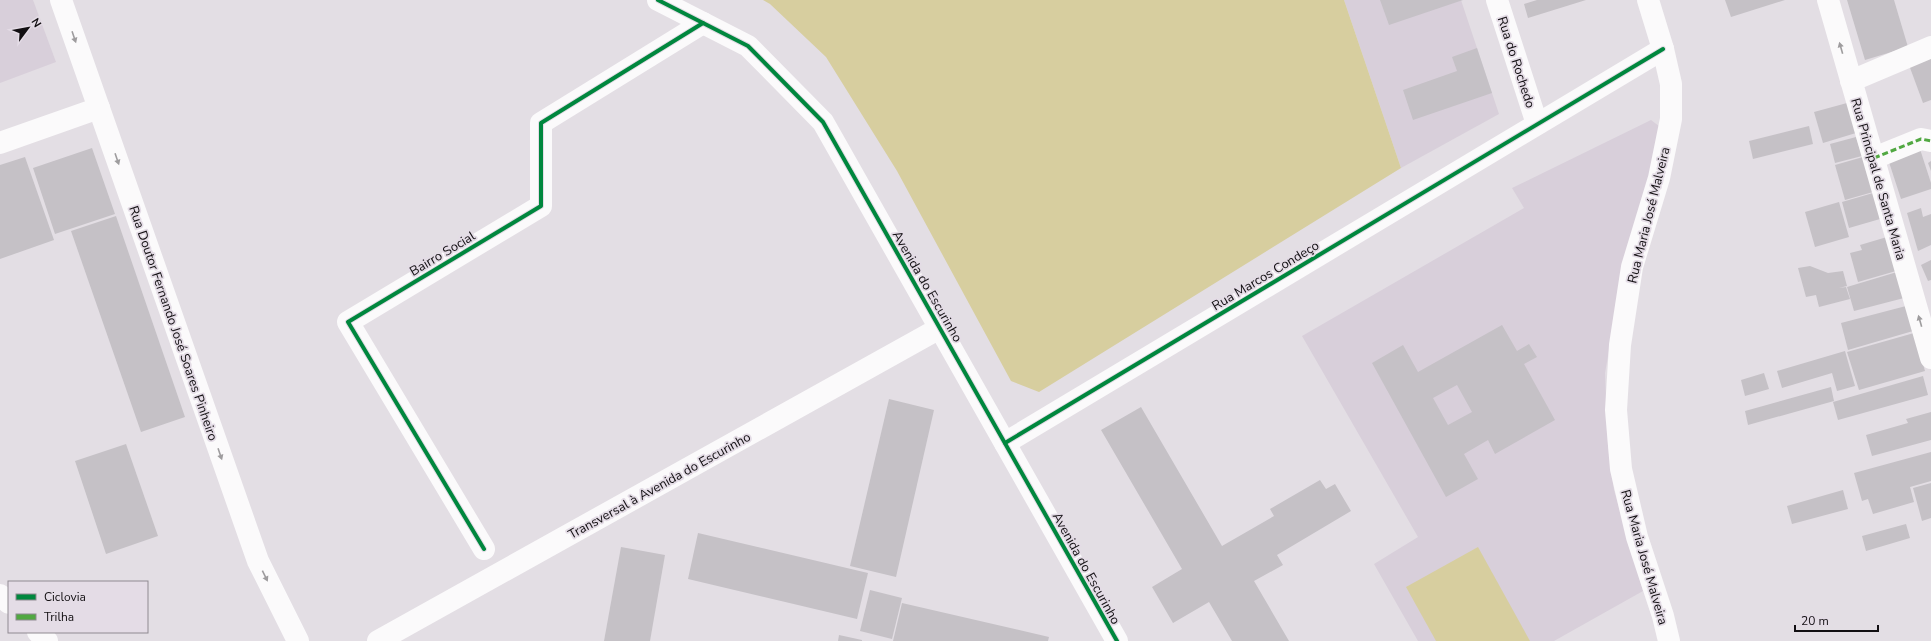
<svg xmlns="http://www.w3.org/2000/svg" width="1931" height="641" viewBox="0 0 1931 641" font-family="'Nunito Sans',sans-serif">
	<rect width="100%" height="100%" fill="#e3dee4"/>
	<!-- built -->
	<g fill="#d8cfda">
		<polygon points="0,0 33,0 56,62 0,83"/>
		<polygon points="1344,0 1461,0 1499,114 1401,168"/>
		<polygon points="1651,120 1663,129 1618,299 1605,373 1608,447 1614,490 1643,591 1554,641 1418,641 1374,564 1418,537 1302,336 1524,208 1512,188"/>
	</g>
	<!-- green -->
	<g fill="#d7ce9f">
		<polygon points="763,0 1344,0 1401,168 1039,392 1011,381 897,171 826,57 770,4"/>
		<polygon points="1478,547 1530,641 1436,641 1406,587"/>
	</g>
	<!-- building -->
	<g fill="#c5c1c6" fill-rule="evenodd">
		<polygon points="1380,0 1463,0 1389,25"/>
		<polygon points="1537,0 1586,0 1528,18 1524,4"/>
		<polygon points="1725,0 1785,0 1731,17"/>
		<polygon points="1847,0 1894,0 1908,47 1865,60"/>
		<polygon points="1477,48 1492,93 1413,120 1403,90 1457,71 1452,57"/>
		<polygon points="1931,57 1931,100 1923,103 1909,65"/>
		<polygon points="1847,103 1856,133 1823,143 1814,112"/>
		<polygon points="1809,126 1813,144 1753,159 1749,141"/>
		<polygon points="1856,137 1862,156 1835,163 1830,144"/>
		<polygon points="1919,146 1931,183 1931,189 1901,199 1887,156"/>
		<polygon points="92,148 115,214 55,234 33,168"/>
		<polygon points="25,157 54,240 0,259 0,165"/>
		<polygon points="1863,157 1873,192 1845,200 1835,165"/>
		<polygon points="1931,161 1931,171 1928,163"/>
		<polygon points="1873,193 1880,219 1849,228 1842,202"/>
		<polygon points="1839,202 1849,237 1815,247 1805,212"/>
		<polygon points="1921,208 1923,217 1931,214 1931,245 1918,251 1907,213"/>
		<polygon points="116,216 185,417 141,432 71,231"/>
		<polygon points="1887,237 1896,271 1858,282 1850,253 1862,250 1860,245"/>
		<polygon points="1931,260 1931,280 1928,281 1921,265"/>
		<polygon points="1810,266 1828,273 1843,271 1847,286 1839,288 1846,287 1850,299 1819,307 1816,295 1806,297 1798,268"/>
		<polygon points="1897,272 1904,298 1854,311 1847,287"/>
		<polygon points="1906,306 1913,331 1848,350 1841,323"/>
		<path d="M1502,325L1517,351L1529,344L1537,357L1524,364L1555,420L1495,454L1488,440L1464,454L1478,479L1446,497L1372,363L1403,345L1418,372ZM1457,385L1472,412L1448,425L1433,398Z"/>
		<polygon points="1914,333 1925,371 1859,390 1847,352"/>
		<polygon points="1845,351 1855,386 1837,391 1832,373 1782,388 1777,371"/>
		<polygon points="1764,373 1769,389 1745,396 1741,380"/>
		<polygon points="1923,376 1928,395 1838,420 1833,402"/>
		<polygon points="1831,387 1834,401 1748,425 1745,411"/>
		<polygon points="889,399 934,410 896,577 850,566"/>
		<polygon points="1141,407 1222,546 1274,516 1270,509 1320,480 1326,489 1335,484 1351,511 1277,555 1283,565 1254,581 1289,641 1232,641 1209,602 1173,623 1152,587 1182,569 1101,430"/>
		<polygon points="1931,412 1931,440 1872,456 1866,435 1908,423 1906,419"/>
		<polygon points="126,444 158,536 106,554 75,461"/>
		<polygon points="1931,452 1931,481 1910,487 1914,502 1873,514 1868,499 1862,501 1854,473"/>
		<polygon points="1931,483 1931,518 1922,521 1913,488"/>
		<polygon points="1843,490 1848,509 1792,524 1787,506"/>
		<polygon points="1906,524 1910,538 1866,551 1862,536"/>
		<polygon points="698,533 868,573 857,619 688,579"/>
		<polygon points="621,547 665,555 650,641 604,641"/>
		<polygon points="870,590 902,598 892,639 860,631"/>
		<polygon points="902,603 1049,637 1048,641 893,641"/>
		<polygon points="839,635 862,640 862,641 838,641"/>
	</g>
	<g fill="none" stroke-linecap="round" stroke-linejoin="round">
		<!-- minor -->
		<g stroke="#fbfafb" stroke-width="22">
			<polyline points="61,0 258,561 298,641"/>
			<polyline points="658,0 748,46 823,122 1117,641"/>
			<polyline points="1497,0 1537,124"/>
			<polyline points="1648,0 1663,49 1671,84 1671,119 1659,178 1632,267 1620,345 1616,410 1621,469 1637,537 1663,616 1669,641"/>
			<polyline points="1828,0 1931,358"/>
			<polyline points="1851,81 1931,47"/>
			<polyline points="0,143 99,108"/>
			<polyline points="1874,158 1921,139 1931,141"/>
			<polyline points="1005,443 1663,49"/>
			<polyline points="484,549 348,322 541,206 541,123 703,23"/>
			<polyline points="378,641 940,328"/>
		</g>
		<!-- major -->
		<g stroke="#fbfafb" stroke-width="22">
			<polyline points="0,595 9,603"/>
			<polyline points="38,632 47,641"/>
		</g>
		<!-- quiet -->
		<polyline stroke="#51a842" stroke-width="3" stroke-dasharray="6 3" stroke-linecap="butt" points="1874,158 1921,139 1931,141"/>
		<defs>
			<g id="cycleway">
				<polyline points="658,0 748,46 823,122 1117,641"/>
				<polyline points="1005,443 1663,49"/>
				<polyline points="484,549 348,322 541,206 541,123 703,23"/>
			</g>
		</defs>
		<!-- cycleway casing -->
		<use href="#cycleway" stroke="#e4dce6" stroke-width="6"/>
		<!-- cycleway -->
		<use href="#cycleway" stroke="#00873e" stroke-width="4"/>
	</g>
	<!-- one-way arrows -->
	<defs><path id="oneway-solid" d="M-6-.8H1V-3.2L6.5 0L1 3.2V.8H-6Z"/></defs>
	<g fill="#9e9c9e">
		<use href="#oneway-solid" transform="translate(74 37) rotate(71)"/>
		<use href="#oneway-solid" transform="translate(1841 48) rotate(-106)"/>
		<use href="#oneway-solid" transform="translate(117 159) rotate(71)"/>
		<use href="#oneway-solid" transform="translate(1920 321) rotate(-106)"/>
		<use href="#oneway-solid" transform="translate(220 454) rotate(71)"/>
		<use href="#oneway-solid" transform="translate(265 576) rotate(64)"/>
	</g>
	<g text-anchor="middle" stroke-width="3.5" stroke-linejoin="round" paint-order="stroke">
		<!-- street labels -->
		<g font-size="13" fill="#120f12" stroke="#e4dce6">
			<text transform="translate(1517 62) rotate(72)" y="5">Rua do Rochedo</text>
			<text transform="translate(1879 179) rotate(74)" y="5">Rua Principal de Santa Maria</text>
			<text transform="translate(1648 215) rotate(-76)" y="5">Rua Maria José Malveira</text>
			<text transform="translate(442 253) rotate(-31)" y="5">Bairro Social</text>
			<text transform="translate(1265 275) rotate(-31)" y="5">Rua Marcos Condeço</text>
			<text transform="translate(928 286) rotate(60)" y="5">Avenida do Escurinho</text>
			<text transform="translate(174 323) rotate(71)" y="5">Rua Doutor Fernando José Soares Pinheiro</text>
			<text transform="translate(659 485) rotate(-29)" y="5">Transversal à Avenida do Escurinho</text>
			<text transform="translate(1645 557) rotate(74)" y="5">Rua Maria José Malveira</text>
			<text transform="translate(1087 568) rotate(61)" y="5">Avenida do Escurinho</text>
		</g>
	</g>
	<!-- legend -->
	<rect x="8" y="581" width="140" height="52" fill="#e4dce6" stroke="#908a91"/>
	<rect x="16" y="594" width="20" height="6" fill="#00873e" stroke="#908a91"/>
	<text x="44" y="601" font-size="12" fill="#120f12">Ciclovia</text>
	<rect x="16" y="614" width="20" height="6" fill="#51a842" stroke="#908a91"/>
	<text x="44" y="621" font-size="12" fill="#120f12">Trilha</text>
	<!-- north arrow -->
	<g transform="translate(28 28) rotate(58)" stroke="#e4dce6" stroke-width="3" paint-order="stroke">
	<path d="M0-3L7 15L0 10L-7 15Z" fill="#120f12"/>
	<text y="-6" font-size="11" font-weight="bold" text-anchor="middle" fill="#120f12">N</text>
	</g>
	<!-- scale -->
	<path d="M1795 625v6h83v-6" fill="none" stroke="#120f12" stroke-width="2"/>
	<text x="1801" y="625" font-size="12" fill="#120f12" stroke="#e4dce6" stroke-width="3" paint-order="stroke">20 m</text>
</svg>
